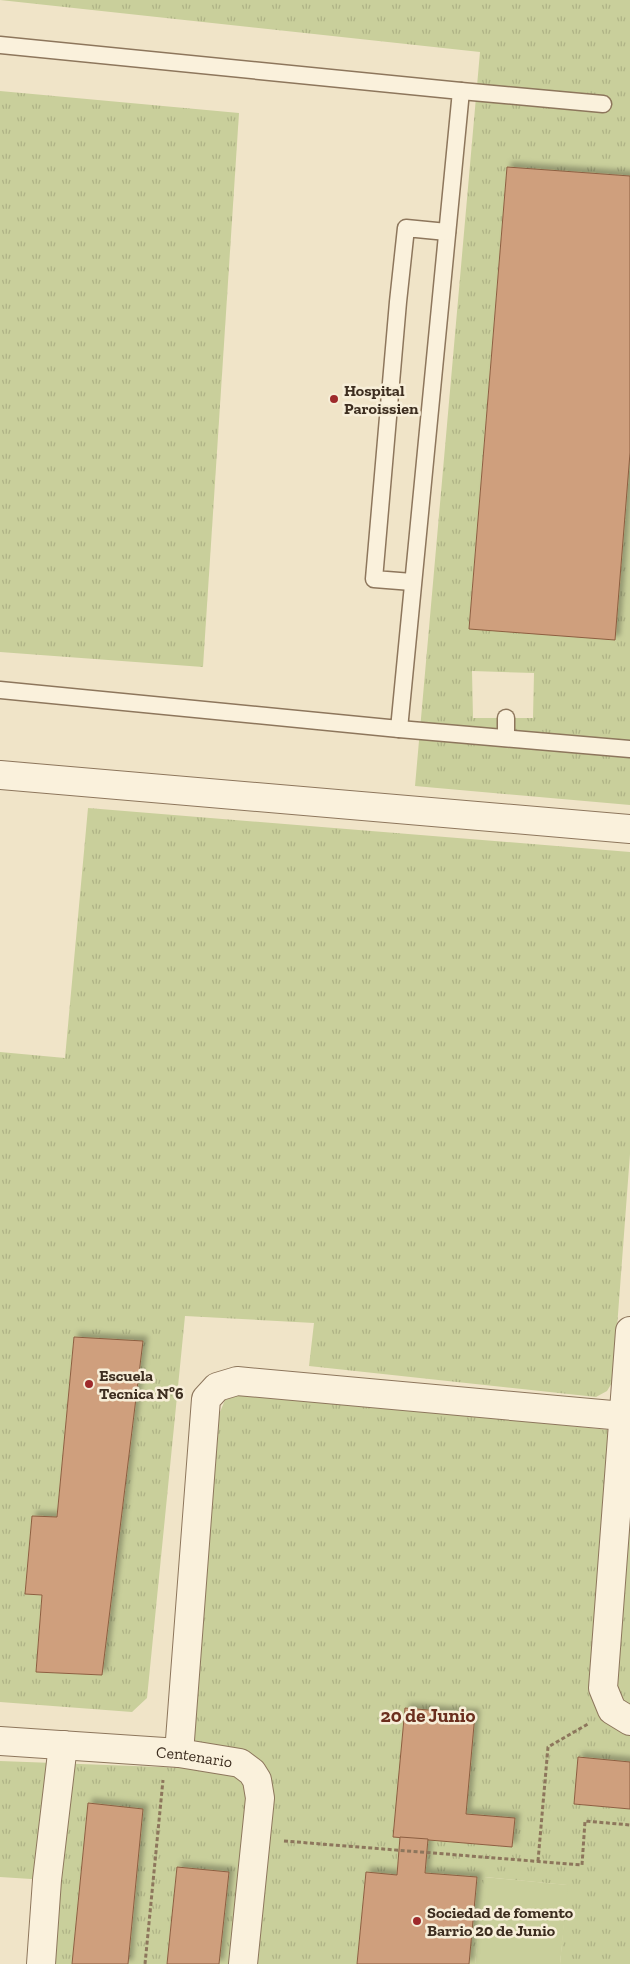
<svg xmlns="http://www.w3.org/2000/svg" width="630" height="1964" viewBox="0 0 630 1964" font-family="'Zilla Slab',serif">
	<defs>
		<pattern id="grass-tufts" width="24" height="20" patternUnits="userSpaceOnUse" patternTransform="scale(1.25)"><rect width="24" height="20" fill="#c9cf9b"/><path d="M3 7l-1-3M5 7V3M7 7l1-3M15 17l-1-3M17 17v-4M19 17l1-3" fill="none" stroke="#aeb285"/></pattern>
		<filter id="shadow"><feDropShadow dx="4.5" dy="-4.5" stdDeviation="2.5" flood-color="#0004"/></filter>
	</defs>
	<rect width="100%" height="100%" fill="#f0e4c8"/>
	<!-- grass -->
	<g fill="url(#grass-tufts)" fill-rule="evenodd">
		<path d="M630,0V176L507,167L469,628L630,453V805L415,786L480,52L0,0ZM472,671L534,673L533,718H473Z"/>
		<polygon points="0,91 239,113 203,667 0,652"/>
		<path d="M88,808L630,852V1154L613,1381L607,1391L596,1397L309,1366L314,1323L185,1316L147,1698L132,1712L0,1702V1052L65,1058ZM74,1337L143,1342L102,1675L36,1671L42,1595L25,1593L32,1517H57Z"/>
		<polygon points="245,1393 630,1432 630,1762 578,1757 574,1804 630,1809 630,1964 560,1964 567,1885 485,1877 475,1964 469,1964 477,1878 425,1873 428,1839 512,1847 514,1818 466,1814 475,1714 405,1709 394,1837 400,1837 397,1875 366,1873 357,1964 219,1964 229,1872 177,1867 167,1964 128,1964 143,1809 88,1803 72,1964 41,1964 47,1880 0,1877 0,1761 188,1768 215,1424 225,1400"/>
	</g>
	<!-- pitch -->
	<polygon fill="#c9cf9b" points="484,1877 568,1885 560,1964 475,1964"/>
	<!-- building -->
	<g fill="#cf9f7d" stroke="#8d5f41" filter="url(#shadow)">
		<polygon points="507,167 630,176 630,453 615,640 469,629"/>
		<polygon points="74,1337 143,1341 102,1675 36,1672 42,1595 25,1594 32,1516 57,1517"/>
		<polygon points="405,1708 475,1714 466,1814 515,1818 512,1847 393,1837"/>
		<polygon points="578,1757 630,1762 630,1809 574,1804"/>
		<polygon points="88,1803 143,1809 128,1964 72,1964"/>
		<polygon points="400,1837 428,1839 425,1873 477,1877 469,1964 357,1964 366,1872 397,1875"/>
		<polygon points="177,1867 229,1872 219,1964 167,1964"/>
	</g>
	<g fill="none" stroke-linecap="round" stroke-linejoin="round">
		<defs>
			<g id="service">
				<polyline points="0,45 461,91 399,729 0,690"/>
				<polyline points="461,91 603,104"/>
				<polyline points="412,582 374,579 398,302 406,228 447,232"/>
				<polyline points="506,718 506,738"/>
				<polyline points="399,729 630,749"/>
			</g>
			<g id="minor">
				<polyline points="630,1331 603,1688 612,1710 630,1721"/>
				<path id="s1" d="M0,1741L179,1753L240,1763L252,1772L257,1780L260,1798L243,1964"/>
				<polyline points="179,1753 206,1399 217,1387 237,1381 623,1416"/>
				<polyline points="41,1964 47,1880 63,1745"/>
			</g>
			<polyline id="tertiary" points="0,775 630,829"/>
		</defs>
		<!-- service casing -->
		<use href="#service" stroke="#8d765c" stroke-width="19"/>
		<!-- minor casing -->
		<use href="#minor" stroke="#8d765c" stroke-width="30"/>
		<!-- tertiary casing -->
		<use href="#tertiary" stroke="#8d765c" stroke-width="30"/>
		<!-- path -->
		<g stroke="#8d765c" stroke-width="3" stroke-dasharray="4 2.5" stroke-linecap="butt">
			<polyline points="284,1841 582,1865 585,1821 630,1825"/>
			<polyline points="538,1861 548,1747 588,1724"/>
			<polyline points="145,1964 163,1780"/>
		</g>
		<!-- service -->
		<use href="#service" stroke="#faf1dc" stroke-width="16"/>
		<!-- minor -->
		<use href="#minor" stroke="#faf1dc" stroke-width="28"/>
		<!-- tertiary -->
		<use href="#tertiary" stroke="#faf1dc" stroke-width="28"/>
	</g>
	<!-- markers -->
	<g fill="#9e2a2b" stroke="#f7eed8" stroke-width="2">
		<circle cx="334" cy="399" r="5"/>
		<circle cx="89" cy="1384" r="5"/>
		<circle cx="417" cy="1921" r="5"/>
	</g>
	<g text-anchor="middle" stroke-width="5" stroke-linejoin="round" paint-order="stroke">
		<!-- poi labels -->
		<g font-size="16" font-weight="bold" fill="#3d2e20" stroke="#f7eed8" text-anchor="start">
			<text x="344" y="396">Hospital<tspan x="344" dy="18">Paroissien</tspan></text>
			<text x="99" y="1381">Escuela<tspan x="99" dy="18">Tecnica Nº6</tspan></text>
			<text x="427" y="1918">Sociedad de fomento<tspan x="427" dy="18">Barrio 20 de Junio</tspan></text>
		</g>
		<!-- street labels -->
		<g font-size="16" fill="#3d2e20" stroke="#f7eed8">
			<text dy="6" stroke="none"><textPath href="#s1" startOffset="195">Centenario</textPath></text>
		</g>
		<!-- quarter labels -->
		<g font-size="19" font-weight="bold" fill="#6b2e1e" stroke="#f7eed8">
			<text x="428" y="1722">20 de Junio</text>
		</g>
	</g>
</svg>
